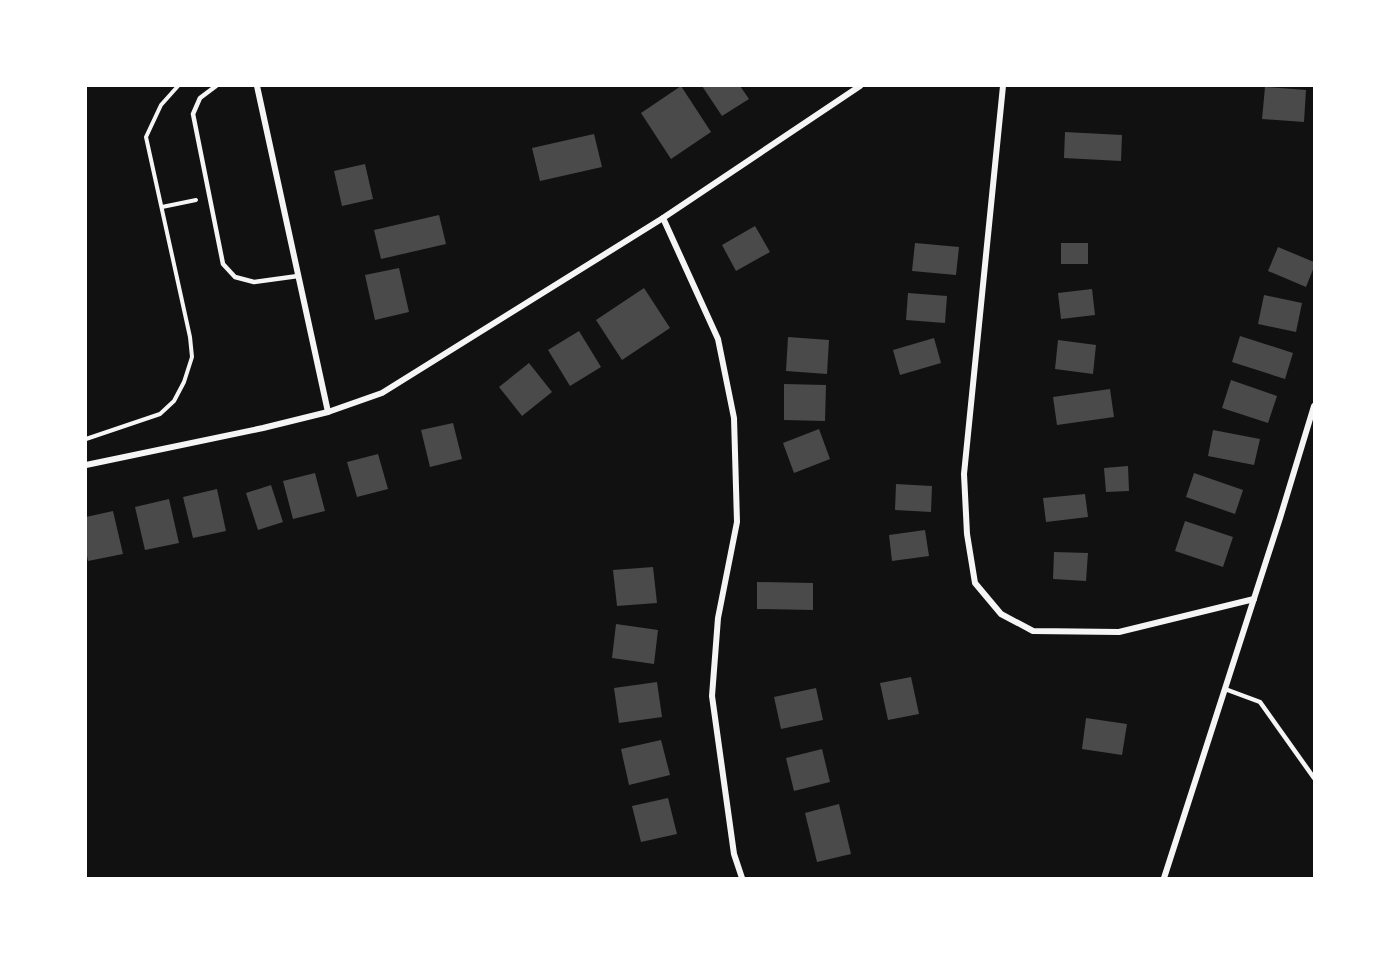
<svg xmlns="http://www.w3.org/2000/svg" width="1400" height="964" viewBox="0 0 1400 964" font-family="'Source Sans 3',sans-serif">
	<rect width="100%" height="100%" fill="#111"/>
	<!-- building -->
	<g fill="#4a4a4a">
		<polygon points="681,86 711,132 671,159 641,113"/>
		<polygon points="702,86 740,86 749,99 722,116"/>
		<polygon points="1265,87 1306,90 1304,122 1262,119"/>
		<polygon points="1065,132 1122,135 1121,161 1064,158"/>
		<polygon points="594,134 602,167 540,181 532,148"/>
		<polygon points="365,164 373,199 342,206 334,171"/>
		<polygon points="439,215 446,244 381,259 374,230"/>
		<polygon points="755,226 770,252 736,271 722,245"/>
		<polygon points="915,243 959,247 956,275 912,271"/>
		<rect x="1061" y="243" width="27" height="21"/>
		<polygon points="1278,247 1314,262 1314,267 1306,287 1268,271"/>
		<polygon points="399,268 409,312 375,320 365,275"/>
		<polygon points="644,288 670,328 622,360 596,320"/>
		<polygon points="1092,289 1095,315 1061,319 1058,293"/>
		<polygon points="908,293 947,296 945,323 906,320"/>
		<polygon points="1264,295 1302,303 1296,332 1258,324"/>
		<polygon points="579,331 601,367 570,386 548,350"/>
		<polygon points="1240,336 1293,353 1285,379 1232,362"/>
		<polygon points="788,337 829,340 827,374 786,371"/>
		<polygon points="934,338 941,363 900,375 893,350"/>
		<polygon points="1058,340 1096,345 1093,374 1055,369"/>
		<polygon points="529,363 552,392 522,416 499,387"/>
		<polygon points="1231,380 1277,396 1268,423 1222,408"/>
		<polygon points="784,384 826,385 825,421 784,420"/>
		<polygon points="1110,389 1114,417 1057,425 1053,397"/>
		<polygon points="453,423 462,459 430,467 421,430"/>
		<polygon points="819,429 830,459 794,473 783,443"/>
		<polygon points="1213,430 1260,439 1254,465 1208,456"/>
		<polygon points="378,454 388,489 357,497 347,462"/>
		<polygon points="1128,466 1129,491 1106,492 1104,468"/>
		<polygon points="315,473 325,511 293,519 283,481"/>
		<polygon points="1194,473 1243,490 1235,514 1186,497"/>
		<polygon points="896,484 932,486 931,512 895,510"/>
		<polygon points="271,485 283,522 258,530 246,493"/>
		<polygon points="217,489 226,531 193,538 183,497"/>
		<polygon points="1085,494 1088,517 1046,522 1043,498"/>
		<polygon points="169,499 179,543 145,550 135,507"/>
		<polygon points="113,511 123,554 88,561 86,551 86,517"/>
		<polygon points="1185,521 1233,537 1223,567 1175,551"/>
		<polygon points="925,530 929,556 892,561 889,535"/>
		<polygon points="1054,552 1088,553 1086,581 1053,579"/>
		<polygon points="653,567 657,603 617,606 613,570"/>
		<polygon points="757,582 813,583 813,610 757,609"/>
		<polygon points="616,624 658,630 654,664 612,658"/>
		<polygon points="911,677 919,714 888,720 880,683"/>
		<polygon points="657,682 662,717 619,723 614,688"/>
		<polygon points="816,688 823,720 781,729 774,697"/>
		<polygon points="1086,718 1127,724 1122,755 1082,749"/>
		<polygon points="661,740 670,775 629,785 621,749"/>
		<polygon points="822,749 830,782 794,791 786,758"/>
		<polygon points="668,798 677,834 641,842 632,806"/>
		<polygon points="839,804 851,854 817,862 805,813"/>
	</g>
	<g fill="none" stroke-linecap="round" stroke-linejoin="round">
		<!-- path -->
		<g stroke="#f5f5f5" stroke-width="4">
			<polyline points="162,207 196,200"/>
			<polyline points="86,439 160,414 174,401 184,382 192,357 190,337 146,137 161,105 178,86"/>
		</g>
		<!-- service -->
		<g stroke="#f5f5f5" stroke-width="4.5">
			<polyline points="216,86 200,98 193,114 223,264 235,277 254,282 298,276"/>
			<polyline points="1225,689 1260,702 1314,778"/>
		</g>
		<!-- minor -->
		<g stroke="#f5f5f5" stroke-width="6">
			<polyline points="257,86 328,412"/>
			<polyline points="1003,86 964,474 967,534 975,583 1001,614 1033,631 1119,632 1254,599"/>
			<polyline points="663,218 718,339 734,418 737,522 718,618 712,696 734,854 742,878"/>
			<polyline points="86,465 263,428 328,412 382,393 663,218 860,86"/>
			<polyline points="1164,878 1280,518 1314,406"/>
		</g>
	</g>
	<!-- border -->
	<rect width="1400" height="964" fill="none" stroke="#ffffff" stroke-width="174"/>
</svg>
